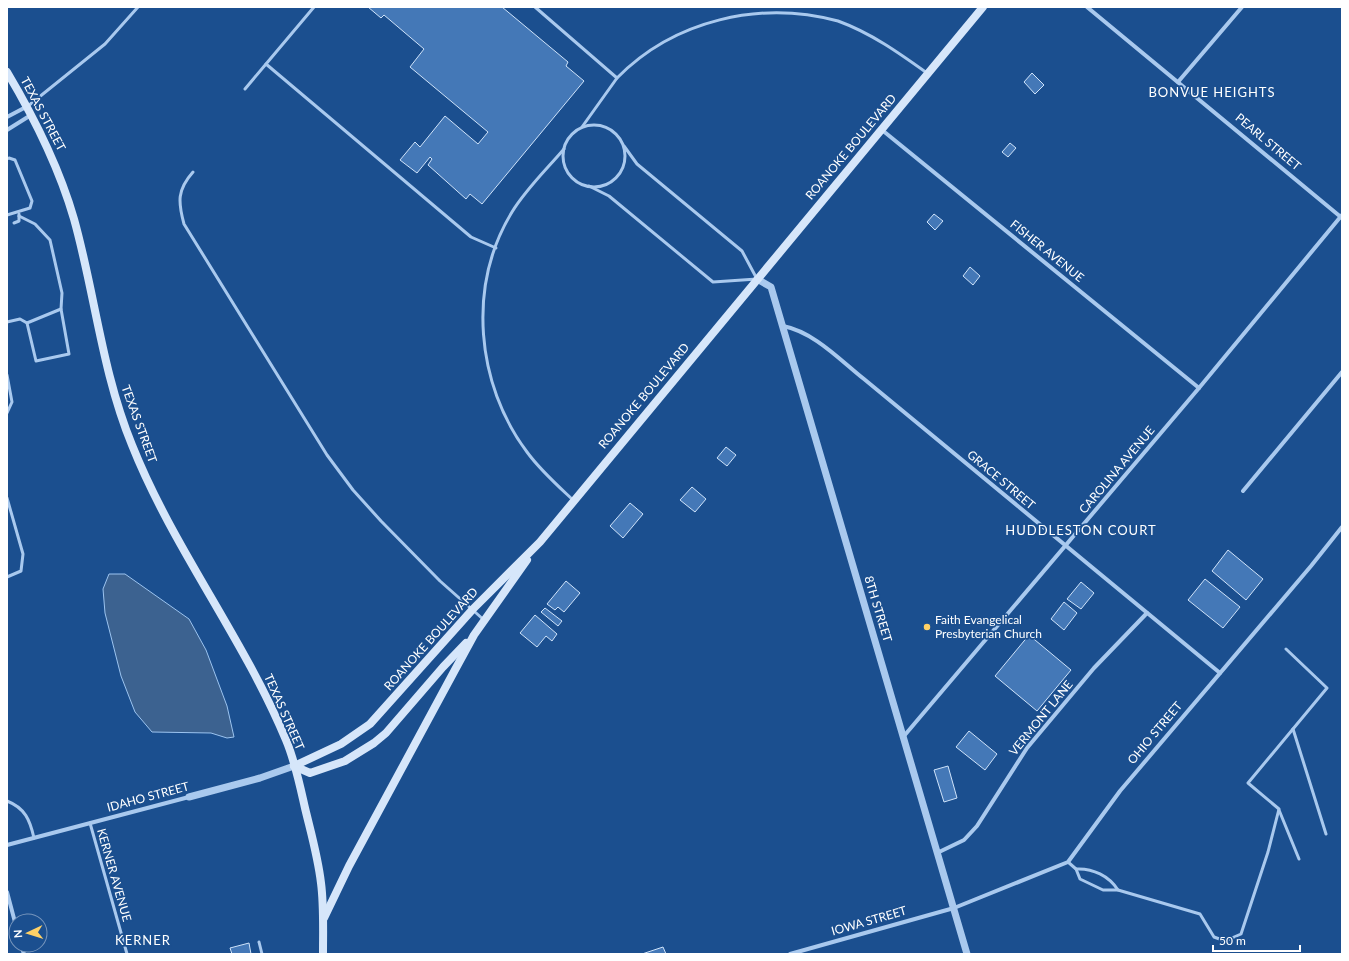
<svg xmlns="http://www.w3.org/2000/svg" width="1349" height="961" viewBox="0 0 1349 961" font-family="Lato,sans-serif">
	<rect width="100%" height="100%" fill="#1b4f8f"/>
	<!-- water -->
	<polygon fill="#3c6290" stroke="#9cc4f0" points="109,574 125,574 189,619 206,650 227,706 234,737 227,738 211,733 152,732 135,712 121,676 105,613 103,589"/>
	<!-- building -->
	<g fill="#4478b7" stroke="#cfe3fa">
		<polygon points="368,7 502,7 568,62 566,66 584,81 482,204 470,194 466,199 428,165 432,159 430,157 417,173 400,160 415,142 420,147 445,116 478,144 488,132 410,67 424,49 384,15 381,18"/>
		<polygon points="1032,73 1044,85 1035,94 1024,82"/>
		<polygon points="1010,143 1016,148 1008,157 1002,152"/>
		<polygon points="934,214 943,221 935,230 927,222"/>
		<polygon points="970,267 980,276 973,285 963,276"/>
		<polygon points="726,447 736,455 727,466 717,458"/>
		<polygon points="692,487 706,499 695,512 680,500"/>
		<polygon points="630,503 643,514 623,538 610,526"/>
		<polygon points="1228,550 1263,579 1246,600 1212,571"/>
		<polygon points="1205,579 1240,607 1223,628 1188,600"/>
		<polygon points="566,581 580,593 564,612 558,607 555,610 547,604"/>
		<polygon points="1081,582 1094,593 1081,609 1067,599"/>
		<polygon points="1064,602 1077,613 1064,630 1051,619"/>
		<polygon points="545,608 562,621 558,626 541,612"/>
		<polygon points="535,615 557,634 552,641 546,636 537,647 520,633"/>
		<polygon points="1029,635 1071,670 1037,711 995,676"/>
		<polygon points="969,731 997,754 985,770 956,747"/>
		<polygon points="948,766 957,798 944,802 934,770"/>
		<polygon points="249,943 251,954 232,954 230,948"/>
		<polygon points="663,947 666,954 642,954"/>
	</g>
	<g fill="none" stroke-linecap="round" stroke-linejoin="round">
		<!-- service -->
		<g stroke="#a9c9ee" stroke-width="3">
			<polyline points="314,7 266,64 471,237 496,248"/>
			<polyline points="535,7 617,78 582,127"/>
			<path d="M617,78C674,20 760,0 838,21C871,33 899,53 927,73"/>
			<polyline points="245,89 266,64"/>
			<polyline points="28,106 105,44 138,7"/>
			<circle cx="594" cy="156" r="31"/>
			<path d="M564,149C546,170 526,189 512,212C467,286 476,384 527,452C540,470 557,485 573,500"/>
			<polyline points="7,159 9,158 15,160 32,201 30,208 7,215"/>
			<path d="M193,172C177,190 178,202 184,224L327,455L353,490L381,521L440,581L484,620"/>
			<polyline points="589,186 609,196 713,282 757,279 742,251 637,164 624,146"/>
			<polyline points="14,223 19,221 19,214"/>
			<polyline points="7,322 20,319 27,323 36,361 69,354 61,309 62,293 50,240 35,224 19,216"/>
			<polyline points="27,323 61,309"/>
			<polyline points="7,375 12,402 7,413"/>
			<polyline points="7,498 23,554 21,571 7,577"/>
			<polyline points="1293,729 1326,834"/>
			<path d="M7,801C25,808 30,820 34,838"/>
			<polyline points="1279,810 1299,859"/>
			<polyline points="90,823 127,954"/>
			<polyline points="1068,862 1076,869 1080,879 1103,890 1118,890 1200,914 1214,937 1225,941 1241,934 1268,852 1279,809 1248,783 1327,688 1286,649"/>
			<path d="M1076,869C1093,868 1109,876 1118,890"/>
			<polyline points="259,942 262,954"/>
		</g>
		<!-- minor -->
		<g stroke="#a9c9ee" stroke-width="4">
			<polyline points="1087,7 1342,218"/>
			<polyline points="1178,82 1242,7"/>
			<polyline points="7,117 26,107"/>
			<polyline points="7,130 31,115"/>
			<polyline points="882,130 1199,388"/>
			<path d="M783,326C814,332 840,360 864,379L1220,673"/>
			<polyline points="1243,491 1342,372"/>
			<polyline points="904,736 1199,388 1342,215"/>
			<polyline points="7,845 189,797"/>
			<polyline points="937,853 964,840 977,826 1027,748 1094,668 1147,613"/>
			<polyline points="7,892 16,926"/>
			<polyline points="21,945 24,954"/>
			<polyline points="790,954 954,908 1068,862 1120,791 1311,566 1342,527"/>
		</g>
		<!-- tertiary -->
		<g stroke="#a9c9ee" stroke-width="7">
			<polyline points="757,279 771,287 967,954"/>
			<polyline points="189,797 260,778 294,766"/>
		</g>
		<!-- secondary -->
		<g stroke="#d6e6fa" stroke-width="8">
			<path d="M7,72C35,119 59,167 74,219C95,294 102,372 132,445C173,548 243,637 286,740C295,761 300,786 305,808C311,833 318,857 321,883C324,906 323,930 323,954"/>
			<polyline points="294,766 341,744 370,724 473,609 540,542 983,7"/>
			<polyline points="294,766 310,773 345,761 374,743 386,733 443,667 466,643"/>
			<polyline points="324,918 349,866 456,668 474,635 527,560"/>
		</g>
	</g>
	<!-- markers -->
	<circle fill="#ffd166" stroke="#1b4f8f" stroke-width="1.5" cx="927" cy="627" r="4"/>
	<g text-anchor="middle" stroke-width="3.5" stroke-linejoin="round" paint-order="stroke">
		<!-- street labels -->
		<g font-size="12" fill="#fff" stroke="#1b4f8f">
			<text transform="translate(43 114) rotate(62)" y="4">TEXAS STREET</text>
			<text transform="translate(1268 142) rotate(40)" y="4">PEARL STREET</text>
			<text transform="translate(851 147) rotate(-50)" y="4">ROANOKE BOULEVARD</text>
			<text transform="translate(1047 251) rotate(39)" y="4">FISHER AVENUE</text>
			<text transform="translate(644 396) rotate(-50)" y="4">ROANOKE BOULEVARD</text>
			<text transform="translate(139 424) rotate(70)" y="4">TEXAS STREET</text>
			<text transform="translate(1117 470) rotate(-50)" y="4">CAROLINA AVENUE</text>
			<text transform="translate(1001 480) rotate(40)" y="4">GRACE STREET</text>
			<text transform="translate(878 609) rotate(73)" y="4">8TH STREET</text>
			<text transform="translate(431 639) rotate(-48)" y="4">ROANOKE BOULEVARD</text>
			<text transform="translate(284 712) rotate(66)" y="4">TEXAS STREET</text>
			<text transform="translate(1041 718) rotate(-51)" y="4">VERMONT LANE</text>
			<text transform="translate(1155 733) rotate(-50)" y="4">OHIO STREET</text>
			<text transform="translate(148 797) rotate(-15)" y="4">IDAHO STREET</text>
			<text transform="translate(114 875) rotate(74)" y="4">KERNER AVENUE</text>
			<text transform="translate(869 921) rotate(-16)" y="4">IOWA STREET</text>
		</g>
		<!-- poi labels -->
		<g font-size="12" fill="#fff" stroke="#1b4f8f" text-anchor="start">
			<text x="935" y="624">Faith Evangelical<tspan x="935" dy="14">Presbyterian Church</tspan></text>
		</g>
		<!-- neighbourhood labels -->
		<g font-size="13" letter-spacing="1" fill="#fff" stroke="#1b4f8f">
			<text x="1212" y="97">BONVUE HEIGHTS</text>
			<text x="1081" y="535">HUDDLESTON COURT</text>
			<text x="143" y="945">KERNER</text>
		</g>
	</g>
	<!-- border -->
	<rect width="1349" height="961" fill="none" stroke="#ffffff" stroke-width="16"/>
	<!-- north arrow -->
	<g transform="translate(28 933) rotate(266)"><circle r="19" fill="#1b4f8f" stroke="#7695bc"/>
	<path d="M0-3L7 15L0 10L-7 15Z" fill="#ffd166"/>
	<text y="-6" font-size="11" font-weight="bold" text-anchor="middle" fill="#ffffff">N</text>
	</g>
	<!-- scale -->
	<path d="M1213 945v6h87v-6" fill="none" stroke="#ffffff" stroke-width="2"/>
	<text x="1219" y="945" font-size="12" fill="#ffffff" stroke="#1b4f8f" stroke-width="3" paint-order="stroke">50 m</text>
</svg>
